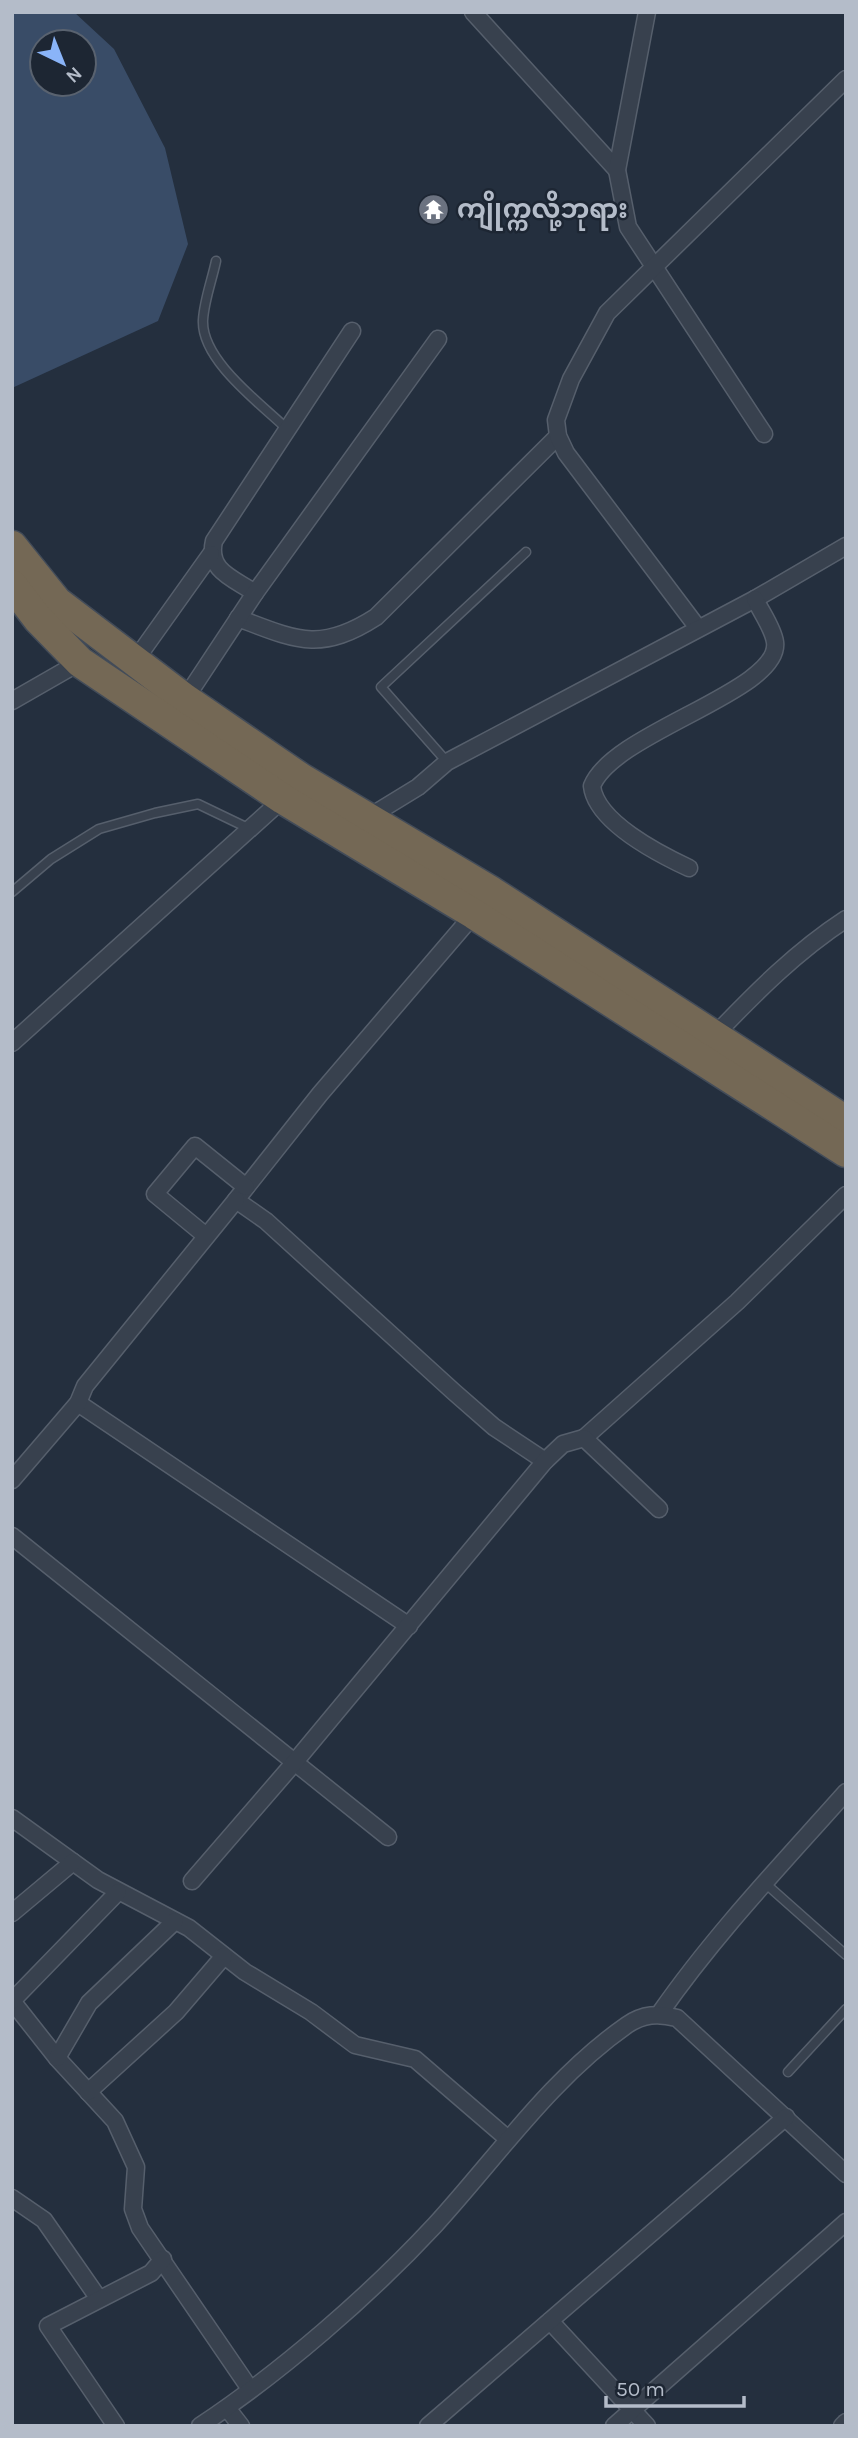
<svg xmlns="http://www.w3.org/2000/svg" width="858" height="2438" viewBox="0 0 858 2438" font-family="Karla,'Noto Sans Myanmar',sans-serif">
	<rect width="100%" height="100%" fill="#242f3e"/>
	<!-- water -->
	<path fill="#394c67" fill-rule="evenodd" d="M12,12H74L114,49L165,148L188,244L158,321L12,388ZM42,42H84V84H42Z"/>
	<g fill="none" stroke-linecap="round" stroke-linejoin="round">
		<defs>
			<g id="lane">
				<path d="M216,261C212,280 204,301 203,320C201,360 260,403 287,429"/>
				<polyline points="447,762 381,687 526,552"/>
				<polyline points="12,892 51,859 99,829 155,813 198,804 250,829"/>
				<polyline points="766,1884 846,1955"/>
				<polyline points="788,2072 846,2009"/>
			</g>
			<g id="street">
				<polyline points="473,12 617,170"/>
				<polyline points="647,12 617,170 628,227 764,434"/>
				<path d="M255,593C233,578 207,571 214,541L352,331"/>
				<path d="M238,618C296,640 320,653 376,617L558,436"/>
				<polyline points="698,628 566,453 558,436 556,420 571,379 607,313 846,79"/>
				<polyline points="134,662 211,554"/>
				<polyline points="185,699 255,593 438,339"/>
				<polyline points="12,701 80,662"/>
				<polyline points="369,817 418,787 447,762 755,599 846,546"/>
				<path d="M689,868C659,854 596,822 592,786C613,732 782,691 775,642C773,628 761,612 755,599"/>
				<polyline points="474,914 320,1094 236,1200 266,1221 454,1392 494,1427 545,1461"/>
				<path d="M716,1034C756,992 797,951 846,919"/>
				<polyline points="12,1043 283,799"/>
				<polyline points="206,1236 155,1194 195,1146 246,1187"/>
				<polyline points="78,1403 409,1626"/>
				<polyline points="584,1438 737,1302 846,1195"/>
				<polyline points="12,1480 78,1403 85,1386 236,1200"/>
				<polyline points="12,1536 388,1837"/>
				<polyline points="12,1818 98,1880 189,1928 245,1972 311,2012 355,2045 415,2059 508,2139"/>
				<polyline points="192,1881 294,1763 545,1461 563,1444 584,1438 659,1509"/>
				<polyline points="12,1913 73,1862"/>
				<polyline points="12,2001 57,2058 115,2121 136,2167 133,2209 140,2228 250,2389"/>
				<polyline points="12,2001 118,1892"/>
				<path d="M660,2013C715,1934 782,1864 846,1792"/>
				<polyline points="57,2058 89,2003 175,1921"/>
				<polyline points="88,2092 176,2012 224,1956"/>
				<polyline points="12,2198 44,2220 99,2299"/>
				<polyline points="550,2321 647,2426"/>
				<polyline points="227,2408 241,2426"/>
				<polyline points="116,2426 48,2326 151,2273 163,2259"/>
				<path d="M200,2426C281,2372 369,2296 435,2225C497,2157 551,2078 627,2025C643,2014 658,2013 677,2018L846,2174"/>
				<polyline points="428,2426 786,2117"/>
				<polyline points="614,2426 846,2222"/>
				<polyline points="842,2426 846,2422"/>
			</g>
			<g id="highway">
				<polyline points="12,546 57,602 185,699 302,779 492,892 846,1121"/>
				<polyline points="12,585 38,619 80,662 283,799 474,914 846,1152"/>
			</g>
		</defs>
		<!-- lane casing -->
		<use href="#lane" stroke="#565f6c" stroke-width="11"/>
		<!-- street casing -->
		<use href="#street" stroke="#565f6c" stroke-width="19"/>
		<!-- highway casing -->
		<use href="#highway" stroke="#434c59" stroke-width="33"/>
		<!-- lane -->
		<use href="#lane" stroke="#38414e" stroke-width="8"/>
		<!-- street -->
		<use href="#street" stroke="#38414e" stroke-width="16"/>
		<!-- highway -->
		<use href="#highway" stroke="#746855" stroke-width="30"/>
	</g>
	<!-- icons -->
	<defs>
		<symbol id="temple-disc" viewBox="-11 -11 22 22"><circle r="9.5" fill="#6b7280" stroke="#1d2633"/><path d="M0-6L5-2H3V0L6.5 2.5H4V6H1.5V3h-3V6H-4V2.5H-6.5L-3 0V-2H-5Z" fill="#fff"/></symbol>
	</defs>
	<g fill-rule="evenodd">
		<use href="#temple-disc" x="416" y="192" width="35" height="35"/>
	</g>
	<g text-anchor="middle" stroke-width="5" stroke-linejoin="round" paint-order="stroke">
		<!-- poi labels -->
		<g font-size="26" font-weight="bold" fill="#b4bcc9" stroke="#1d2633" text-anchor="start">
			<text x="457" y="218">ကျိုက္ကလို့ဘုရား</text>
		</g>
	</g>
	<!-- border -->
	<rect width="858" height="2438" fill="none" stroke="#b4bcc9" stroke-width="28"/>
	<!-- north arrow -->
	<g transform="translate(63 63) rotate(137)"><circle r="33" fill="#1d2633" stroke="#59626f" stroke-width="2"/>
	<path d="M0-5L12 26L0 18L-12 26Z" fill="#8ab4f8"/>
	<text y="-10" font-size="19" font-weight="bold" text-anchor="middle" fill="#b4bcc9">N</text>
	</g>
	<!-- scale -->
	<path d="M606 2396v10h138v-10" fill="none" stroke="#b4bcc9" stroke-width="3.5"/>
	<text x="616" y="2396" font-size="21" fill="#b4bcc9" stroke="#1d2633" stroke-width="5" paint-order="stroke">50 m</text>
</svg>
